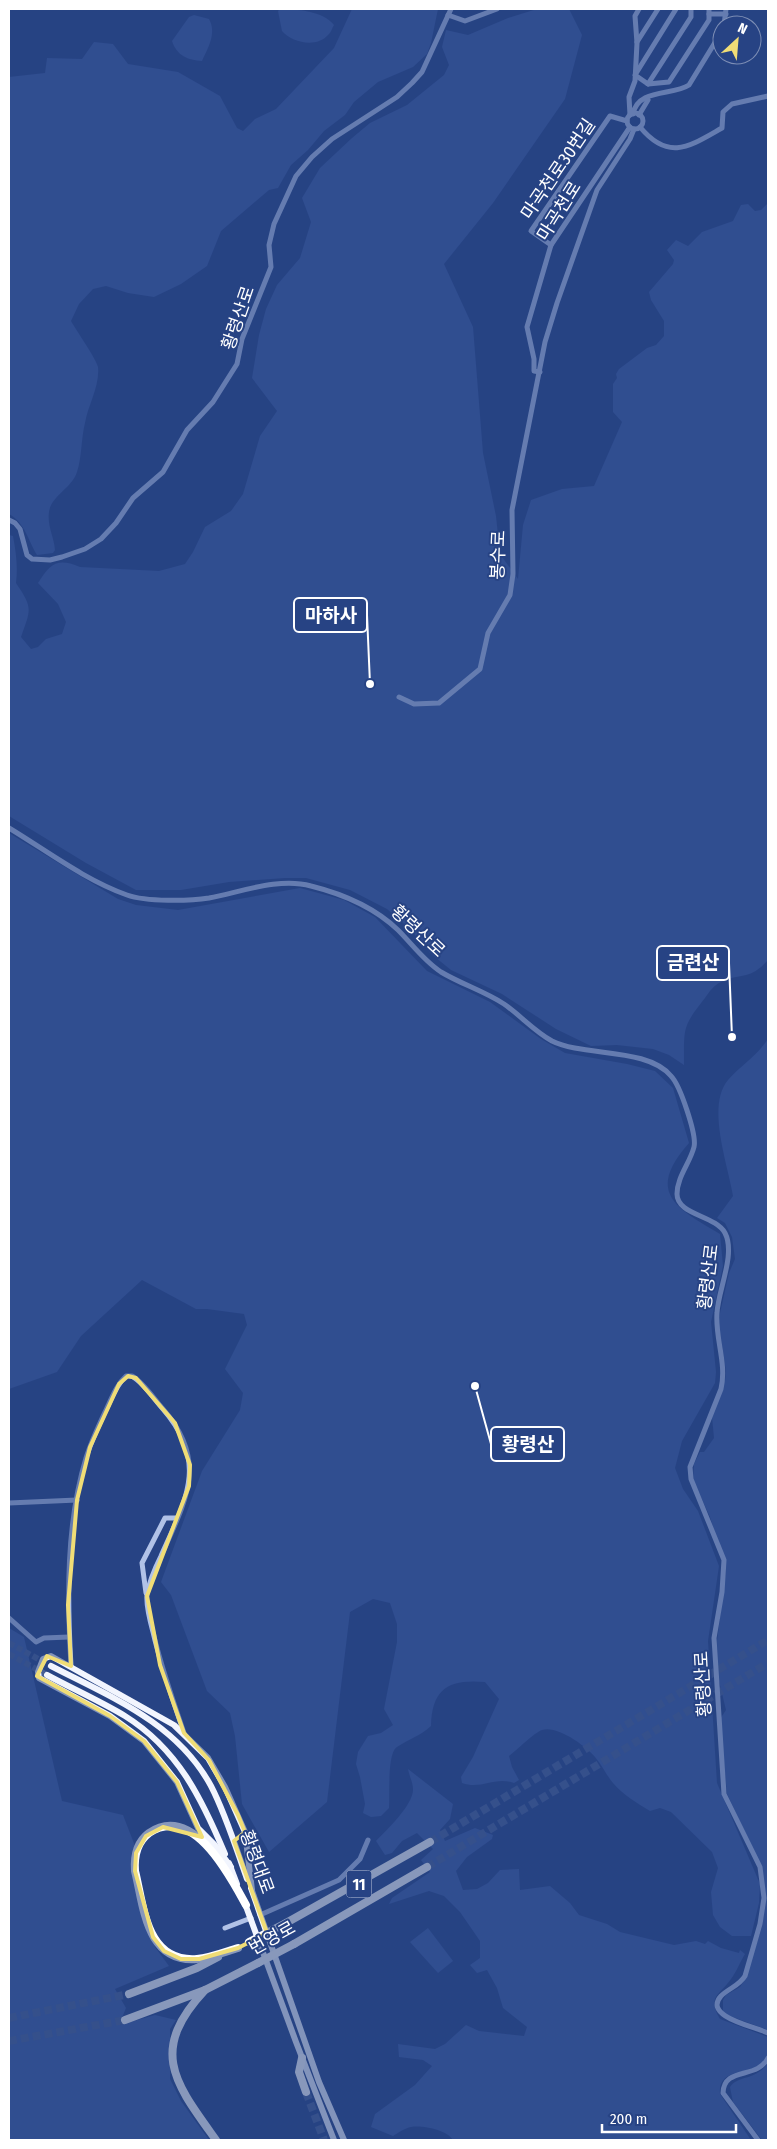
<svg xmlns="http://www.w3.org/2000/svg" width="777" height="2149" viewBox="0 0 777 2149" font-family="'Fira Sans Condensed','Noto Sans KR',sans-serif">
	<rect width="100%" height="100%" fill="#274384"/>
	<!-- green -->
	<g fill="#3c5ba0">
		<path d="M280,9C297,9 323,11 334,25C332,28 331,33 328,35C317,48 292,43 282,31L278,11Z"/>
		<path d="M352,9H438L431,43L427,54L413,67L378,82L354,102L345,115L324,131L308,150L291,165L278,188L269,190L221,231L207,266L181,284L154,297L128,293L106,286L93,289L79,304L71,321C76,330 97,360 98,367C100,386 88,405 85,423C81,439 82,457 77,472C72,488 51,496 49,512C47,526 54,537 55,550L53,553L37,555C28,540 25,523 9,514V77L45,73L47,58L82,59L94,42L113,44L128,64L178,72L220,96L237,128L243,131L255,119L276,109L334,48Z"/>
		<path d="M537,9H569L582,35L565,99L493,203L444,264L473,327L483,453L496,516L500,554L518,579L523,525L531,500L562,489L594,486L622,422L613,412V384L617,378L616,374L619,369L647,348L656,345L664,336V321L651,300L649,292L673,264L674,260L667,250L676,240L688,246L702,232L733,221L741,205L748,204L755,211L761,210L768,203V960C749,981 742,972 721,982C714,985 709,992 705,998C682,1027 684,1028 684,1065L669,1055L653,1049L617,1045L591,1046L556,1029L502,994L451,970L430,953L410,929L387,909L350,890L306,878H285L229,882L181,890H136L86,863L9,816V535L13,536C16,552 18,567 16,583C33,608 31,609 21,637L31,649L38,647L46,639L62,634L66,622L58,604L38,583C50,564 57,557 80,567L159,571L185,564L193,552L205,527L231,511L243,494L260,436L277,411L252,378L259,335L266,309L277,285L300,258L311,222L302,198L320,168L352,138L370,123L407,105L444,75L449,65L442,47L446,30L468,35L508,18Z"/>
		<path d="M194,15L209,19C217,33 208,48 202,61C188,60 177,56 172,41L189,17Z"/>
		<path d="M9,833L118,899L136,905L178,910L300,888L344,900L375,917L427,971L490,1002L541,1039L565,1053L627,1064L655,1071L673,1088L689,1143C645,1193 676,1208 720,1234L723,1266L711,1322L716,1372L715,1383L682,1441L675,1468L683,1489L698,1511L719,1566L708,1641L717,1783L760,1884L759,1903L751,1936H732L720,1927L713,1915L711,1892L718,1868L712,1852L671,1812L660,1808L650,1811C637,1803 623,1795 613,1783C606,1775 602,1765 595,1757C586,1746 557,1725 542,1730C535,1732 517,1750 509,1756L512,1767L519,1780L514,1783C494,1776 482,1790 462,1783L461,1777L473,1757L499,1699L485,1682C449,1679 432,1688 431,1726C420,1736 409,1739 397,1747C387,1753 390,1795 389,1808L381,1816L371,1817L363,1813L365,1804L360,1777L356,1764L358,1752L368,1736L381,1733L393,1725L384,1709L397,1642V1624L390,1603L373,1599L350,1612L327,1802L269,1852L242,1804L235,1736L230,1713L207,1691L171,1595L161,1582L202,1471L240,1410L243,1393L225,1369L247,1325L244,1314L207,1309H196L142,1280L81,1336L57,1372L9,1389Z"/>
		<path d="M768,1039V2030L738,2019L725,2014L723,2011V2000L726,1995L740,1987L745,1979L762,1927L766,1897L762,1868L727,1794L720,1719L726,1710L718,1677L717,1641L726,1570L710,1517L693,1480L694,1464L700,1452H704L714,1438L712,1417L725,1381L726,1371L719,1326L720,1313L729,1273L735,1259L732,1237L725,1223L717,1218L733,1196C728,1165 706,1106 728,1080C742,1064 755,1058 768,1039Z"/>
		<polygon points="9,1628 24,1637 62,1801 123,1815 135,1846 131,1870 146,1928 155,1947 169,1966 115,1989 126,2008 119,2025 155,2015 176,2020 170,2029 170,2079 181,2101 209,2140 9,2140"/>
		<path d="M408,1769L453,1804L450,1819L440,1830L445,1841L475,1828L493,1835L492,1839L467,1857L456,1871L463,1890L477,1889L488,1883L500,1870L519,1869L520,1890L550,1886L570,1903L579,1915L607,1924L620,1932L674,1945L696,1941L705,1944L708,1941L721,1948L739,1953L740,1950L745,1954C740,1962 737,1971 731,1979C719,1996 707,1996 720,2019L768,2037C768,2043 770,2051 767,2056C758,2078 717,2064 720,2094L751,2140H453C447,2130 423,2125 411,2127C405,2128 398,2133 393,2136L371,2127L375,2114L415,2085L432,2066L423,2060L399,2057L398,2044L435,2049L445,2044L466,2025L479,2031L524,2036L527,2027L503,2008L497,1988L487,1970L477,1973L470,1965L480,1958V1941L460,1912L444,1896L429,1891L389,1904L392,1898L430,1872L421,1860L433,1849L417,1833L402,1841L392,1853L385,1855L376,1841C387,1830 414,1804 413,1789C413,1783 409,1775 408,1769Z"/>
		<polygon points="428,1928 453,1961 438,1973 410,1942"/>
		<path d="M768,2063V2140H762L733,2102L730,2087C739,2074 754,2082 768,2063Z"/>
	</g>
	<g fill="none" stroke-linecap="round" stroke-linejoin="round">
		<!-- major-tunnel -->
		<g stroke="#475f96" stroke-width="6" stroke-dasharray="6 3" stroke-linecap="butt">
			<polyline points="9,1643 51,1666"/>
			<polyline points="9,1654 47,1675"/>
		</g>
		<!-- highway-tunnel -->
		<g stroke="#475f96" stroke-width="8" stroke-dasharray="8 4" stroke-linecap="butt">
			<polyline points="430,1842 768,1640"/>
			<polyline points="427,1867 768,1663"/>
			<polyline points="9,2018 129,1994"/>
			<polyline points="9,2041 125,2020"/>
			<polyline points="306,2092 324,2140"/>
		</g>
		<!-- minor -->
		<g stroke="#b1c2e7" stroke-width="5">
			<polyline points="676,9 635,75 648,84 669,82 709,20 709,9"/>
			<polyline points="709,14 726,14"/>
			<polyline points="448,15 465,21 497,9"/>
			<polyline points="724,25 726,9"/>
			<polyline points="637,42 658,9"/>
			<polyline points="648,84 691,17 691,9"/>
			<circle cx="635" cy="121" r="8"/>
			<path d="M633,114C638,88 673,96 689,85L722,31"/>
			<polyline points="630,115 629,97 635,81 637,43 635,16 639,9"/>
			<polyline points="639,115 648,100"/>
			<path d="M640,127C669,162 690,146 722,128L723,112L732,104L768,96"/>
			<polyline points="551,245 531,231 610,116 627,121"/>
			<polyline points="540,372 534,371 534,359 527,327 551,245 630,127"/>
			<polyline points="9,520 15,523 20,529 27,555 32,559 50,560 62,557 85,549 101,539 116,523 133,498 163,472 187,430 213,402 237,364 242,339 271,267 269,245 274,224 296,176 312,157 332,139 397,97 412,83 422,72 451,9"/>
			<polyline points="399,697 414,704 439,703 480,669 488,633 510,595 513,574 512,510 545,342 557,303 597,190 630,139 634,129"/>
			<path d="M9,828C47,851 85,880 127,895C146,902 190,901 209,898C241,892 279,877 311,886C343,894 374,907 398,930C412,944 424,961 441,972C461,984 484,991 504,1004C520,1015 534,1031 552,1041C584,1057 647,1047 671,1076C680,1085 697,1135 694,1147C690,1163 677,1177 677,1194C677,1215 715,1215 725,1233C736,1254 718,1290 717,1313C715,1339 727,1363 721,1389L690,1467L691,1479L724,1560L722,1592L714,1638L724,1794L760,1867L764,1898L760,1924L745,1976C739,1986 729,1988 721,1996C702,2017 757,2027 768,2033"/>
			<polyline points="9,1503 77,1500"/>
			<polyline points="146,1593 142,1563 165,1518 177,1518"/>
			<polyline points="9,1618 36,1642 44,1638 69,1637"/>
			<path d="M71,1666C67,1597 66,1524 86,1458C91,1442 98,1427 105,1412C111,1400 116,1385 126,1376H132C144,1383 154,1399 163,1409C209,1462 186,1500 161,1556C155,1568 149,1581 147,1595C146,1606 150,1621 153,1632C161,1667 173,1700 184,1733"/>
			<polyline points="260,1915 339,1880 360,1859 368,1840"/>
			<polyline points="225,1928 251,1918"/>
			<path d="M758,2140L723,2093C724,2066 757,2080 768,2058"/>
		</g>
		<!-- major -->
		<g stroke="#f2f5fe" stroke-width="6">
			<path d="M51,1666C111,1697 177,1723 211,1786C226,1815 236,1848 247,1879"/>
			<path d="M47,1675C73,1689 100,1701 125,1716C178,1749 202,1799 225,1854"/>
			<polyline points="229,1863 237,1884"/>
			<polyline points="231,1867 214,1844 198,1828 177,1782 144,1741 110,1716 39,1678 38,1672 43,1659 51,1656 174,1725 208,1758 225,1787 245,1832 252,1890"/>
			<polyline points="251,1888 319,2082 344,2140"/>
			<polyline points="244,1901 296,2042 334,2140"/>
		</g>
		<!-- highway -->
		<g stroke="#fff" stroke-width="8">
			<polyline points="286,1923 430,1842"/>
			<polyline points="294,1944 427,1867"/>
			<path d="M238,1948C225,1952 210,1958 197,1959C146,1963 144,1907 135,1871C134,1857 137,1842 149,1833C193,1803 230,1876 246,1905"/>
			<path d="M205,1990C148,2051 175,2083 216,2140"/>
			<polyline points="129,1994 197,1968 218,1957"/>
			<polyline points="125,2020 205,1990 258,1963"/>
			<polyline points="302,2058 299,2072 306,2092"/>
		</g>
		<!-- highway-bridge -->
		<g stroke="#fff" stroke-width="8">
			<polyline points="249,1942 286,1923"/>
			<polyline points="258,1963 294,1944"/>
		</g>
	</g>
	<!-- marked area -->
	<path d="M0 0H777V2149H0ZM128,1376L136,1378L175,1423L190,1465L189,1486L147,1596L160,1665L184,1733L209,1760L238,1815L245,1832L234,1841L267,1933L238,1948L199,1959H181L164,1951L153,1937L135,1871L136,1853L146,1836L163,1827L202,1837L177,1782L144,1741L110,1716L37,1676L47,1656L71,1666L68,1605L77,1500L90,1447L119,1384Z" fill="#274384" fill-opacity=".55" fill-rule="evenodd"/>
	<path fill="none" stroke="#f0dd76" stroke-width="4" stroke-linejoin="round" d="M128,1376L136,1378L175,1423L190,1465L189,1486L147,1596L160,1665L184,1733L209,1760L238,1815L245,1832L234,1841L267,1933L238,1948L199,1959H181L164,1951L153,1937L135,1871L136,1853L146,1836L163,1827L202,1837L177,1782L144,1741L110,1716L37,1676L47,1656L71,1666L68,1605L77,1500L90,1447L119,1384Z"/>
	<g text-anchor="middle" stroke-width="4" stroke-linejoin="round" paint-order="stroke">
		<!-- shield labels -->
		<rect fill="#274384" stroke="#bec7da" stroke-width="1" x="346.5" y="1870.5" width="25" height="27" rx="4"/>
		<g font-size="16" font-weight="bold" fill="#fff">
			<text x="359" y="1890">11</text>
		</g>
		<!-- street labels -->
		<g font-size="18" fill="#fff" stroke="#274384">
			<text transform="translate(558 169) rotate(-56)" y="6">마곡천로30번길</text>
			<text transform="translate(559 211) rotate(-58)" y="6">마곡천로</text>
			<text transform="translate(238 318) rotate(-71)" y="6">황령산로</text>
			<text transform="translate(498 555) rotate(-88)" y="6">봉수로</text>
			<text transform="translate(418 931) rotate(43)" y="6">황령산로</text>
			<text transform="translate(708 1277) rotate(-83)" y="6">황령산로</text>
			<text transform="translate(703 1684) rotate(-93)" y="6">황령산로</text>
			<text transform="translate(257 1862) rotate(70)" y="6">황령대로</text>
			<text transform="translate(272 1938) rotate(-29)" y="6">번영로</text>
		</g>
	</g>
	<!-- callouts -->
	<path fill="none" stroke="#fff" stroke-width="2" d="M370 684L367 615M732 1037L729 963M475 1386L491 1444"/>
	<g fill="#fff" stroke="#274384" stroke-width="2">
		<circle cx="370" cy="684" r="5"/>
		<circle cx="732" cy="1037" r="5"/>
		<circle cx="475" cy="1386" r="5"/>
	</g>
	<g fill="#274384" stroke="#fff" stroke-width="2">
		<rect x="294" y="598" width="73" height="34" rx="5"/>
		<rect x="657" y="946" width="72" height="34" rx="5"/>
		<rect x="491" y="1427" width="73" height="34" rx="5"/>
	</g>
	<g font-size="19" text-anchor="middle" font-weight="bold" fill="#fff">
		<text x="331" y="622">마하사</text>
		<text x="693" y="969">금련산</text>
		<text x="528" y="1451">황령산</text>
	</g>
	<!-- border -->
	<rect width="777" height="2149" fill="none" stroke="#ffffff" stroke-width="20"/>
	<!-- north arrow -->
	<g transform="translate(737 40) rotate(26)"><circle r="24" fill="#274384" stroke="#7d8eb5"/>
	<path d="M0-4L9 19L0 12L-9 19Z" fill="#f0dd76"/>
	<text y="-8" font-size="14" font-weight="bold" text-anchor="middle" fill="#ffffff">N</text>
	</g>
	<!-- scale -->
	<path d="M602 2124v8h134v-8" fill="none" stroke="#ffffff" stroke-width="2.5"/>
	<text x="610" y="2124" font-size="15" fill="#ffffff" stroke="#274384" stroke-width="4" paint-order="stroke">200 m</text>
</svg>
